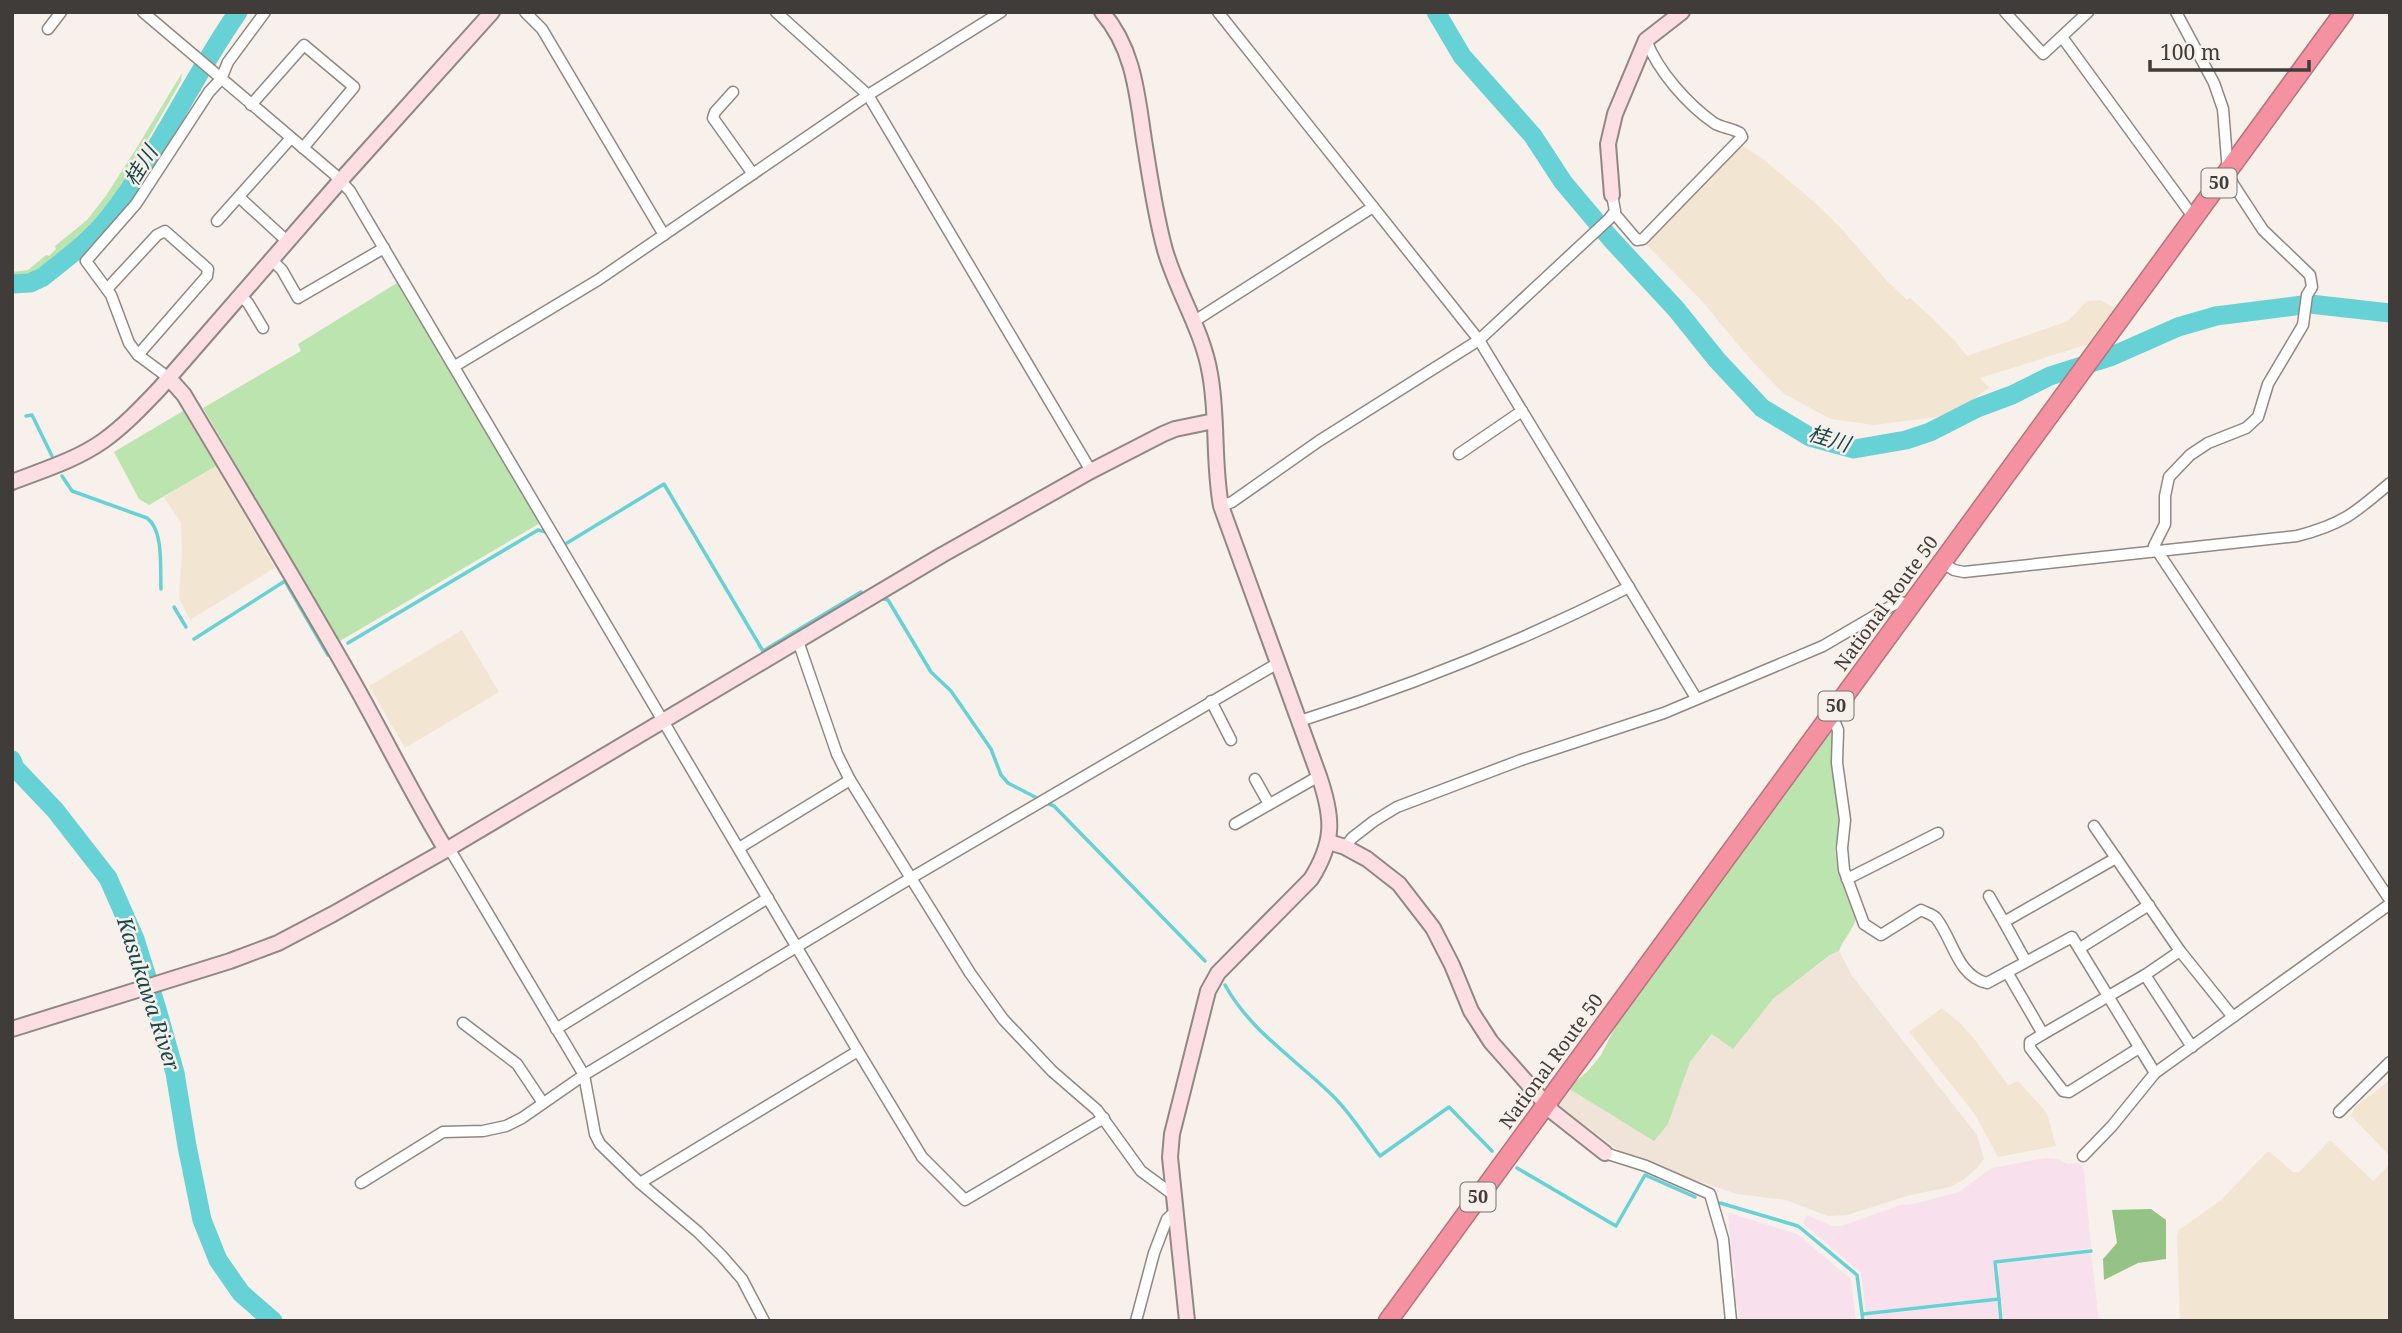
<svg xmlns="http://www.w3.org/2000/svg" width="2402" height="1333" viewBox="0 0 2402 1333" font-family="'Noto Serif','Noto Sans JP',serif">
	<rect width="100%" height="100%" fill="#f8f0eb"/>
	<!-- built -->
	<polygon fill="#f0e3d8" points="1839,951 1852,976 1977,1135 1984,1159 1977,1168 1963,1180 1950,1187 1910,1195 1847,1215 1828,1216 1786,1200 1737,1194 1689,1178 1620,1151 1559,1106 1558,1100 1568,1088 1668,1124 1690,1062 1713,1034 1733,1048 1773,999 1831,955"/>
	<!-- industrial -->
	<g fill="#f2e6d2">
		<polygon points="1739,144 1762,158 1814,202 1839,226 1887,281 1907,300 1910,298 1930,316 1955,341 1967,356 2068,321 2087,301 2100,300 2115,308 2092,343 1980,378 1989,388 1959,409 1937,417 1874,425 1831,419 1784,394 1750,359 1701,300 1645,243"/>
		<polygon points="216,466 275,568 190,620 179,598 182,551 181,523 164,497"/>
		<polygon points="462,630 499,692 405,748 369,686"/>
		<polygon points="1942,1008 1961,1024 1975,1040 2008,1085 2018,1081 2047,1113 2056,1146 1998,1157 1974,1113 1909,1032"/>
		<polygon points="2390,1080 2390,1156 2351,1116 2355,1107"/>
		<polygon points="2330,1140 2373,1181 2390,1164 2390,1321 2180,1321 2177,1236 2179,1230 2221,1200 2267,1152 2270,1152 2293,1172 2299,1172"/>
	</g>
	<!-- education -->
	<g fill="#f8e0ec">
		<polygon points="2046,1158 2058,1159 2067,1164 2077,1163 2081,1165 2084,1170 2091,1248 1993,1261 1994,1276 1999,1275 1998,1264 2091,1253 2099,1321 2004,1321 1999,1281 1995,1281 1997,1297 1986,1299 1987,1302 1997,1301 1999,1321 1867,1321 1866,1316 1982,1303 1982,1299 1866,1312 1861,1273 1803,1223 1807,1215 1832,1226 1842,1226 1900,1205 1914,1204 1959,1192 1992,1168"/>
		<polygon points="1729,1213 1797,1234 1851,1279 1856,1321 1740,1321 1738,1306 1734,1306 1732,1280 1735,1278 1733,1257 1729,1256 1728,1245 1731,1244 1728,1214"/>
	</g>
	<!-- green -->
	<g fill="#bbe4ae">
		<polygon points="182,73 181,81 124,181 101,215 52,264 27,280 12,280 12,272 28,270 46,255 49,256 56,249 55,246 87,220 105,197 136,149"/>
		<polygon points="397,283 540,523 340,641 203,408 301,351 298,344"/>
		<polygon points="183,411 216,466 149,505 139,499 114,452"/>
		<path d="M1830,730L1833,732V777L1840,818L1835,849L1838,872L1856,918C1854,929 1843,939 1839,951L1830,955L1773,999L1733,1049L1712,1034L1690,1062L1668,1124L1654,1141L1568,1088L1588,1071L1601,1055L1619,1019Z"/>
	</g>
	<!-- forest -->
	<polygon fill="#94c385" points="2151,1209 2166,1220 2166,1259 2138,1263 2104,1280 2103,1259 2117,1243 2112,1210"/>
	<!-- water -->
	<polygon fill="#66d2d5" points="246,1287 284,1321 258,1321 235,1298"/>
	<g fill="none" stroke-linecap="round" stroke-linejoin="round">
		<!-- stream -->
		<g stroke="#66d2d5" stroke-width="3.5">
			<polyline points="26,416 32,415 52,456"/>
			<path d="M62,476L72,491L147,518C164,530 160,569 161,589"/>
			<polyline points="567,543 664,484 763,651 861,592"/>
			<polyline points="884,599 888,600 931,672 951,691 991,749 1001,775 1008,783 1039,799"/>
			<polyline points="174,607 186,627"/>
			<polyline points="194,639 285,581 328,655"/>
			<polyline points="348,643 538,530 546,532"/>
			<polyline points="1046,803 1054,806 1205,961"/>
			<path d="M1225,985C1251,1032 1297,1060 1334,1097C1351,1114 1365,1137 1380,1156L1449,1107L1492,1151"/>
			<polyline points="1517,1168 1616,1226 1645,1175 1695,1197"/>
			<polyline points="1720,1203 1798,1226 1803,1230 1857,1275 1863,1321"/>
			<polyline points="1999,1299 1995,1262 2091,1251"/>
			<polyline points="1863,1314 1999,1299 2001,1321"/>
		</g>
		<!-- river -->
		<g stroke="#66d2d5" stroke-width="19">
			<polyline points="1436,12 1462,56 1533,136 1563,182 1611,239 1676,309 1717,360 1762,408 1810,437 1854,449 1906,440 1930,432 1977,408 2012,395 2050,376 2110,357 2178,327 2216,316 2310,304 2390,313"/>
			<path d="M12,284L30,283L43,277C65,259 92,240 110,216C159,153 192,78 238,12"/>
			<polyline points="12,760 15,768 55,810 108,878 135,939 157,1009 175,1073 187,1146 202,1220 218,1260 241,1293 273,1321"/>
		</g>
		<defs>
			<g id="street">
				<polyline points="143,12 334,174 350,191 858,1051 922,1157 965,1200 1104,1118"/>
				<polyline points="525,12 542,29 664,235"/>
				<polyline points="776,12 868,95 1091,471"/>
				<polyline points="1218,12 1479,340 1696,698"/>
				<polyline points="2005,12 2043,54 2088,12"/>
				<polyline points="2176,12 2214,83 2223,109 2228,172 2233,184 2263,230 2310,275 2312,287 2307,295 2303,325 2268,384 2258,417 2246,428 2208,443 2190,455 2169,477 2165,496 2165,524 2154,546 2390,900"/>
				<polyline points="48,29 61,12"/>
				<polyline points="2062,37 2194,218"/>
				<polyline points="733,92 715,112 713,118 753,174"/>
				<polyline points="251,105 304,45 354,87 303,148"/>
				<polyline points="239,197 288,242"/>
				<path d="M1614,213L1637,240L1643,239L1742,137L1740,133C1732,128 1722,128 1714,123C1687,104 1658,71 1646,40"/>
				<polyline points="217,221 291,138"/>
				<polyline points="272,260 282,270 298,298 384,248"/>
				<polyline points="107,289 157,235 165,231 208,269 207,276 138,355"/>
				<polyline points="241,296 248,303 263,328"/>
				<polyline points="1193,322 1373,207"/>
				<polyline points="455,366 598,280 868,95 1001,12"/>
				<polyline points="169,378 138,355 129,343 111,295 86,261 136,204 209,92 221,79 228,62 265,12"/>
				<polyline points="1459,454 1522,411"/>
				<polyline points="1221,506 1232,502 1319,441 1479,340 1609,219 1615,211 1612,195"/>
				<path d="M1941,562L1954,570L1964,572L2297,536C2343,524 2355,513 2390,483"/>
				<polyline points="798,641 837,754 850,780 970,973 1003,1019 1052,1071 1097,1110 1141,1171 1175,1196"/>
				<polyline points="1211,701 1231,740"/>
				<path d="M1831,713L1838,730L1837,763L1845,820L1842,848L1844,870L1864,924L1881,935L1921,910C1926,913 1932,914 1936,918C1953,939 1957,976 1987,983L2072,937L2155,1073"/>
				<path d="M1300,721C1413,685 1523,641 1629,587"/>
				<polyline points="1255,779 1269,804"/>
				<polyline points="1235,824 1319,776"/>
				<polyline points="2094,826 2180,951 2233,1017"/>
				<polyline points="1345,847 1352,838 1374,821 1397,807 1521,760 1664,713 1823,646 1893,605 1901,602 1909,606"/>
				<polyline points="449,848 584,1075 595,1134 600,1144 640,1183 698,1232 722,1256 742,1279 764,1321"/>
				<polyline points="739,848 850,780"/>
				<polyline points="1847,879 1938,833"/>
				<polyline points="1989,896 2004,922"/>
				<polyline points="2080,948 2149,905"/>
				<polyline points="2025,960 2004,922 2116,858"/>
				<polyline points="2007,972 2043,1034"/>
				<polyline points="2145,975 2192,1047"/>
				<polyline points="463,1023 517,1064 543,1103"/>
				<polyline points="556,1029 768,898"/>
				<polyline points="2139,1048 2069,1092 2063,1091 2030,1048 2030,1042 2043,1034 2145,975 2180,951"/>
				<polyline points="2339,1112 2390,1062"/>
				<polyline points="1605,1153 1646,1166 1710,1194 1723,1239 1731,1321"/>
				<polyline points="2083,1156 2112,1126 2155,1073 2390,904"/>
				<polyline points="361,1183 443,1132 483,1131 506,1126 522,1118 584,1075 911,878 1278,663"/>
				<polyline points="640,1183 858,1051"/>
				<polyline points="1136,1321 1154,1253 1167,1219 1177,1210"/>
			</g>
			<g id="secondary">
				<path d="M1102,12C1134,49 1137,94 1144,140C1150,177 1155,214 1165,250C1177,292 1203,331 1210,374C1218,417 1213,462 1221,506L1319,776C1333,817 1335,841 1311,879L1218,973L1208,991L1172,1134L1170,1157L1187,1321"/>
				<polyline points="1612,195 1608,144 1615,114 1646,40 1682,12"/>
				<path d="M169,378L184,395C240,489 297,583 351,678C384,736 412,794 446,850"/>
				<path d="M12,482C43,470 76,460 103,441C124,426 142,407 160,388L341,180L492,12"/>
				<polyline points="1329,842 1345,847 1367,859 1399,884 1433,928 1452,965 1471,1011 1491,1042 1553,1112 1605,1153"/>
				<polyline points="12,1029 230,961 278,943 333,914 446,850 942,555 1091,471 1163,434 1175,429 1214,421"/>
			</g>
			<polyline id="highway" points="1388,1321 2344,12"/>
		</defs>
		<!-- street casing -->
		<use href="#street" stroke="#8f8883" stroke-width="13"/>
		<!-- secondary casing -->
		<use href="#secondary" stroke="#8f8883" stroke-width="18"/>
		<!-- highway casing -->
		<use href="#highway" stroke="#b5747d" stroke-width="21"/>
		<!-- street -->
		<use href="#street" stroke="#fff" stroke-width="10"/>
		<!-- secondary -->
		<use href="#secondary" stroke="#fcdee3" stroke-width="14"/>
		<!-- highway -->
		<use href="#highway" stroke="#f492a1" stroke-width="18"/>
	</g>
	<g text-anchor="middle" stroke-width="5" stroke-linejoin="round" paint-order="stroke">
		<!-- shield labels -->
		<g fill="#f8f0eb" stroke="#76726f" stroke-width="2">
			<rect x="2201.5" y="168.5" width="35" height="29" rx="5"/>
			<rect x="1818.5" y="691.5" width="35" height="29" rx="5"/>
			<rect x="1460.5" y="1182.5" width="35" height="29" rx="5"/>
		</g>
		<g font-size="18" font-weight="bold" fill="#3f3c3a">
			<text x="2219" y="189">50</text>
			<text x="1836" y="712">50</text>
			<text x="1478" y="1203">50</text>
		</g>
		<!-- street labels -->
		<g font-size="19" fill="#3f3c3a" stroke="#f8f0eb">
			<text transform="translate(1886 603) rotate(-54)" y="7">National Route 50</text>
			<text transform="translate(1551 1061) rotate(-54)" y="7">National Route 50</text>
		</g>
		<!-- water labels -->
		<g font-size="21" font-style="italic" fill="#18484a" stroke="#f8f0eb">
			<text transform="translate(141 166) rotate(-58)" y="7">桂川</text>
			<text transform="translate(1829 439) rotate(17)" y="7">桂川</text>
			<text transform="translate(148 994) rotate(72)" y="7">Kasukawa River</text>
		</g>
	</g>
	<!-- border -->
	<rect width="2402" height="1333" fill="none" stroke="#3f3c3a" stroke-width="28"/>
	<!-- scale -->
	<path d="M2150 60v10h159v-10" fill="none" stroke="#3f3c3a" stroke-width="3.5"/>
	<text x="2160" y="60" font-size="21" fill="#3f3c3a" stroke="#f8f0eb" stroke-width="5" paint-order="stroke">100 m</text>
</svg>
